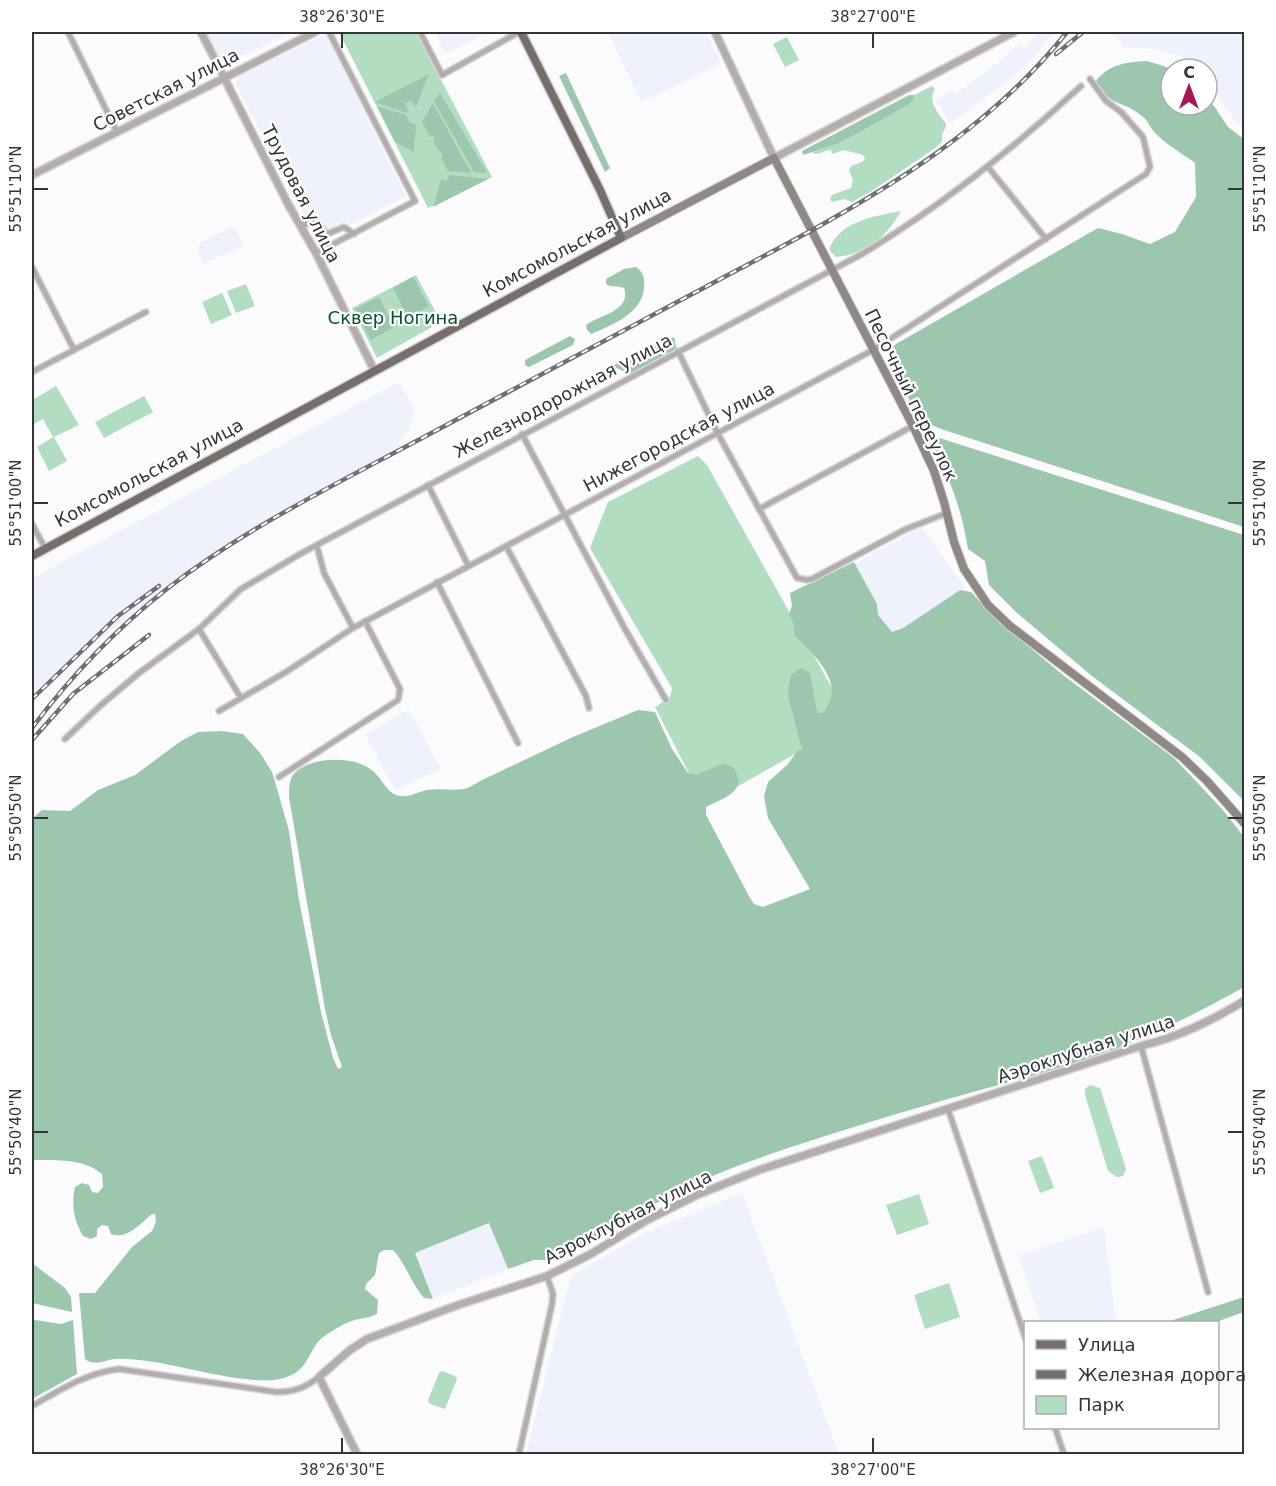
<svg xmlns="http://www.w3.org/2000/svg" width="1276" height="1486" viewBox="0 0 1276 1486" font-family="'DejaVu Sans',sans-serif">
	<rect width="100%" height="100%" fill="#fbfbfd"/>
	<!-- built -->
	<g fill="#eff2fd">
		<polygon points="206,32 291,32 224,65"/>
		<polygon points="434,32 490,32 445,54"/>
		<polygon points="608,32 706,32 721,64 641,102"/>
		<polygon points="1038,32 1055,32 1023,69 951,123 936,101 952,90 956,94 1003,59 1018,44 1024,48"/>
		<polygon points="1111,32 1244,32 1244,127 1235,120 1218,97 1207,75 1207,69 1204,69 1199,61 1153,49 1125,47"/>
		<polygon points="326,34 406,196 317,242 235,83 238,77"/>
		<polygon points="234,226 244,246 203,264 198,251 200,243"/>
		<polygon points="399,382 414,408 411,424 399,442 401,446 278,515 178,577 32,693 32,578"/>
		<polygon points="922,527 969,594 891,642 847,568"/>
		<polygon points="409,709 441,769 395,790 365,735"/>
		<polygon points="742,1193 839,1454 526,1454 571,1276 645,1233"/>
		<polygon points="490,1223 508,1269 433,1299 414,1253"/>
		<polygon points="1104,1227 1116,1322 1041,1322 1019,1255"/>
	</g>
	<!-- green -->
	<g fill="#b2ddc1">
		<polygon points="339,32 416,32 492,177 428,208"/>
		<polygon points="787,37 799,60 785,67 773,44"/>
		<path d="M932,86L935,89C927,102 938,112 946,124V127L942,134V142L934,149L870,192L852,202L844,199L832,202L830,199L832,195L851,188L853,180L849,170L851,166L862,162L865,159L863,155L844,150L832,154L831,150C825,150 821,154 814,154L812,152L840,143L914,99V95Z"/>
		<path d="M901,211C886,237 867,254 836,257L829,250C839,221 875,216 901,211Z"/>
		<polygon points="416,275 441,322 377,358 352,308"/>
		<polygon points="246,284 255,306 236,313 227,291"/>
		<polygon points="222,293 232,315 211,324 202,302"/>
		<polygon points="56,386 79,425 54,437 67,461 49,471 37,447 53,437 43,419 32,425 32,400"/>
		<polygon points="144,396 153,412 104,438 95,422"/>
		<polygon points="698,456 707,465 851,722 705,805 655,707 670,697 672,688 590,548 608,502"/>
		<polygon points="1090,1085 1100,1088 1126,1169 1123,1176 1117,1177 1108,1171 1085,1095 1085,1089"/>
		<polygon points="1042,1156 1054,1188 1040,1193 1028,1161"/>
		<polygon points="919,1194 929,1224 897,1235 886,1205"/>
		<polygon points="949,1283 960,1317 925,1329 914,1295"/>
		<polygon points="442,1371 455,1376 457,1379 445,1409 430,1404 428,1400 439,1373"/>
	</g>
	<!-- forest -->
	<g fill="#9dc7ac">
		<path d="M1147,61L1173,69H1171V105H1207V99L1214,106L1228,127L1244,139V527L941,429L925,422L917,415L890,360V350L896,344L1098,228L1122,234L1150,244L1175,232L1196,197L1195,163C1182,153 1165,144 1154,132C1150,127 1148,121 1143,117C1123,99 1112,109 1095,82C1109,64 1126,62 1147,61Z"/>
		<polygon points="566,73 610,168 605,172 559,76"/>
		<polygon points="429,74 416,107 411,100 405,104 408,111 407,113 375,102"/>
		<polygon points="440,93 487,173 474,172 434,101"/>
		<polygon points="909,95 914,95 914,99 909,104 840,143 803,155 802,151"/>
		<polygon points="433,103 471,173 448,171 441,158 443,156 433,142 435,140 433,136 430,137 422,122"/>
		<polygon points="377,106 406,115 410,123 416,125 414,152 395,142"/>
		<polygon points="450,175 488,179 433,207 441,180 443,179 446,181 449,179 448,176"/>
		<path d="M636,267C644,273 645,279 644,289C641,314 612,325 591,334L587,330L586,325C599,315 632,311 624,288C617,285 612,288 606,284V279L624,269Z"/>
		<polygon points="413,277 429,306 408,318 393,288"/>
		<polygon points="379,297 394,327 371,340 355,309"/>
		<polygon points="570,336 575,339 573,345 529,367 525,365 525,360"/>
		<polygon points="674,337 677,350 630,374 612,366"/>
		<path d="M930,435L1244,535V801L1200,757L1092,676L1017,613L989,585L985,561L968,549C961,507 950,476 928,440Z"/>
		<path d="M854,562L877,604L878,615L892,632L903,628L960,590L971,592L998,621L1063,675L1174,758L1222,809L1244,837V987C1203,1010 1162,1031 1118,1048C1062,1069 1005,1083 948,1099C879,1119 808,1140 740,1165C678,1188 620,1223 562,1256L547,1260H534L508,1269L489,1223L415,1253L433,1299L424,1298C411,1283 406,1264 393,1250H384L379,1253L375,1275L366,1284L365,1289L378,1300L377,1314C370,1318 363,1318 355,1320C344,1323 332,1331 323,1337C308,1349 310,1369 287,1377C256,1389 182,1365 147,1361C137,1360 125,1358 115,1359C104,1360 95,1367 85,1359L79,1293H95L132,1247L152,1231L156,1222L155,1214H152C140,1224 127,1240 111,1234L108,1226L102,1225L97,1229V1236L91,1239L83,1236C74,1220 71,1206 75,1187L82,1183L89,1185L92,1192L98,1193L103,1187L102,1174C83,1158 55,1160 32,1160V827L35,816L42,810L70,811L98,790L135,775L181,741L198,732L221,731L243,734L260,753L272,772L276,785L289,831L299,900L321,1012L333,1058L338,1069L342,1067L331,1035L325,1009L289,797C289,790 289,781 293,775C307,757 349,756 367,767C381,774 384,790 396,795C408,799 416,792 427,790C439,788 452,791 464,789C469,788 475,784 480,781L573,737L638,710L655,712L672,749L688,773L696,775L722,764L732,766C751,791 723,798 706,807V815L750,898L754,904L763,907L810,889L768,818L764,796L768,782L788,764L797,751L803,749C799,741 798,735 796,727C792,702 784,703 791,675L800,668L809,672C814,685 813,699 818,713H823C848,684 814,655 794,635V625L789,614L792,606L790,593Z"/>
		<polygon points="32,1263 65,1288 71,1297 72,1312 32,1303"/>
		<polygon points="1244,1297 1244,1312 1216,1322 1167,1322"/>
		<polygon points="35,1320 61,1324 73,1320 77,1374 32,1399 32,1321"/>
	</g>
	<g fill="none" stroke-linecap="round" stroke-linejoin="round">
		<defs>
			<g id="minor">
				<polyline points="68,32 117,132"/>
				<polyline points="420,32 442,75 519,32"/>
				<polyline points="988,167 1046,239"/>
				<polyline points="300,226 316,221 327,234 344,227 354,234"/>
				<polyline points="316,253 415,201 329,32"/>
				<polyline points="32,267 74,350"/>
				<polyline points="678,351 718,434 797,578 807,580 812,579 906,529 947,513"/>
				<polyline points="32,372 146,312"/>
				<polyline points="522,434 625,629 666,700"/>
				<polyline points="428,485 468,565"/>
				<polyline points="759,509 913,426"/>
				<polyline points="32,524 45,548"/>
				<polyline points="317,546 324,573 353,628"/>
				<polyline points="506,546 586,696 589,708"/>
				<polyline points="437,582 518,743"/>
				<polyline points="199,629 241,698"/>
				<polyline points="219,711 286,672 353,628 873,350 1146,174 1150,167 1143,137 1121,112 1106,101 1090,79"/>
				<path d="M65,739L101,705L139,673L199,629L241,589L300,554L862,254C941,206 1013,149 1081,86"/>
				<polyline points="279,777 398,700 400,689 365,621"/>
				<polyline points="1141,1046 1208,1292"/>
				<polyline points="948,1109 1026,1340"/>
				<path d="M32,1406C60,1390 86,1373 119,1369L276,1392C294,1392 305,1388 319,1377"/>
				<polyline points="1055,1428 1064,1454"/>
				<polyline points="519,1454 552,1304 553,1294 547,1276"/>
			</g>
			<g id="tertiary">
				<polyline points="201,32 288,204 316,253 374,370"/>
				<polyline points="715,32 774,158 1014,32"/>
				<polyline points="32,175 315,32"/>
				<path d="M357,1454L319,1377L350,1350L367,1339L458,1305L547,1276L589,1255L649,1219L697,1195L759,1170L1141,1046C1179,1037 1211,1021 1244,1001"/>
			</g>
			<polyline id="secondary" points="621,238 774,158 913,426 934,471 944,502 954,542 964,569 988,605 1010,626 1182,757 1207,781 1244,823"/>
			<polyline id="primary" points="32,556 621,238 600,190 521,32"/>
		</defs>
		<!-- minor casing -->
		<use href="#minor" stroke="#d7d7da" stroke-width="8"/>
		<!-- tertiary casing -->
		<use href="#tertiary" stroke="#d7d7da" stroke-width="10"/>
		<!-- secondary casing -->
		<use href="#secondary" stroke="#d7d7da" stroke-width="10"/>
		<!-- primary casing -->
		<use href="#primary" stroke="#d7d7da" stroke-width="11"/>
		<!-- minor -->
		<use href="#minor" stroke="#b3aeab" stroke-width="5"/>
		<!-- tertiary -->
		<use href="#tertiary" stroke="#b3aeab" stroke-width="7"/>
		<!-- secondary -->
		<use href="#secondary" stroke="#8f8985" stroke-width="8"/>
		<!-- primary -->
		<use href="#primary" stroke="#766f69" stroke-width="8"/>
		<defs>
			<g id="rail">
				<polyline points="1056,54 1083,32"/>
				<polyline points="32,699 118,616 159,586"/>
				<path d="M32,728C71,676 117,628 168,588C246,528 338,483 424,437C524,383 625,330 726,276C850,211 978,144 1067,32"/>
				<polyline points="32,740 73,694 149,635"/>
			</g>
		</defs>
		<!-- rail casing -->
		<use href="#rail" stroke="#6e6f72" stroke-width="4.5"/>
		<!-- rail -->
		<use href="#rail" stroke="#fff" stroke-width="2" stroke-dasharray="7" stroke-linecap="butt"/>
	</g>
	<!-- ticks -->
	<path fill="none" stroke="#343539" stroke-width="2" d="M342,33V48M873,33V48M33,189H48M1228,189H1243M33,503H48M1228,503H1243M33,818H48M1228,818H1243M33,1132H48M1228,1132H1243M342,1438V1453M873,1438V1453"/>
	<g text-anchor="middle" stroke-width="4.5" stroke-linejoin="round" paint-order="stroke">
		<!-- street labels -->
		<g font-size="18" fill="#343539" stroke="#fff">
			<text transform="translate(166 90) rotate(-27)" y="6">Советская улица</text>
			<text transform="translate(301 194) rotate(63)" y="6">Трудовая улица</text>
			<text transform="translate(577 243) rotate(-28)" y="6">Комсомольская улица</text>
			<text transform="translate(911 395) rotate(64)" y="6">Песочный переулок</text>
			<text transform="translate(563 396) rotate(-28)" y="6">Железнодорожная улица</text>
			<text transform="translate(679 437) rotate(-28)" y="6">Нижегородская улица</text>
			<text transform="translate(149 473) rotate(-28)" y="6">Комсомольская улица</text>
			<text transform="translate(1086 1049) rotate(-18)" y="6">Аэроклубная улица</text>
			<text transform="translate(628 1217) rotate(-27)" y="6">Аэроклубная улица</text>
		</g>
		<!-- park labels -->
		<g font-size="18" fill="#06512f" stroke="#fff">
			<text x="393" y="324">Сквер Ногина</text>
		</g>
	</g>
	<!-- border -->
	<rect width="1276" height="1486" fill="none" stroke="#ffffff" stroke-width="66"/>
	<!-- legend -->
	<rect x="1024" y="1321" width="195" height="108" fill="#ffffff" stroke="#aeaeb0" stroke-width="1.5"/>
	<rect x="1036" y="1340" width="30" height="9" fill="#766f69" stroke="#aeaeb0" stroke-width="1.5"/>
	<text x="1078" y="1351" font-size="18" fill="#343539">Улица</text>
	<rect x="1036" y="1370" width="30" height="9" fill="#6e6f72" stroke="#aeaeb0" stroke-width="1.5"/>
	<text x="1078" y="1381" font-size="18" fill="#343539">Железная дорога</text>
	<rect x="1036" y="1396" width="30" height="18" fill="#b2ddc1" stroke="#aeaeb0" stroke-width="1.5"/>
	<text x="1078" y="1411" font-size="18" fill="#343539">Парк</text>
	<!-- north arrow -->
	<g transform="translate(1189 87)"><circle r="28" fill="#ffffff" stroke="#aeaeb0" stroke-width="1.5"/>
	<path d="M0-4.5L10 22L0 15L-10 22Z" fill="#a61654"/>
	<text y="-9" font-size="16" font-weight="bold" text-anchor="middle" fill="#343539">С</text>
	</g>
	<rect x="33" y="33" width="1210" height="1420" fill="none" stroke="#343539" stroke-width="2"/>
	<g font-size="15" text-anchor="middle" fill="#343539">
		<text x="342" y="22">38°26'30"E</text>
		<text x="873" y="22">38°27'00"E</text>
		<text transform="translate(16 189) rotate(-90)" y="5">55°51'10"N</text>
		<text transform="translate(1260 189) rotate(-90)" y="5">55°51'10"N</text>
		<text transform="translate(16 503) rotate(-90)" y="5">55°51'00"N</text>
		<text transform="translate(1260 503) rotate(-90)" y="5">55°51'00"N</text>
		<text transform="translate(16 818) rotate(-90)" y="5">55°50'50"N</text>
		<text transform="translate(1260 818) rotate(-90)" y="5">55°50'50"N</text>
		<text transform="translate(16 1132) rotate(-90)" y="5">55°50'40"N</text>
		<text transform="translate(1260 1132) rotate(-90)" y="5">55°50'40"N</text>
		<text x="342" y="1475">38°26'30"E</text>
		<text x="873" y="1475">38°27'00"E</text>
	</g>
</svg>
